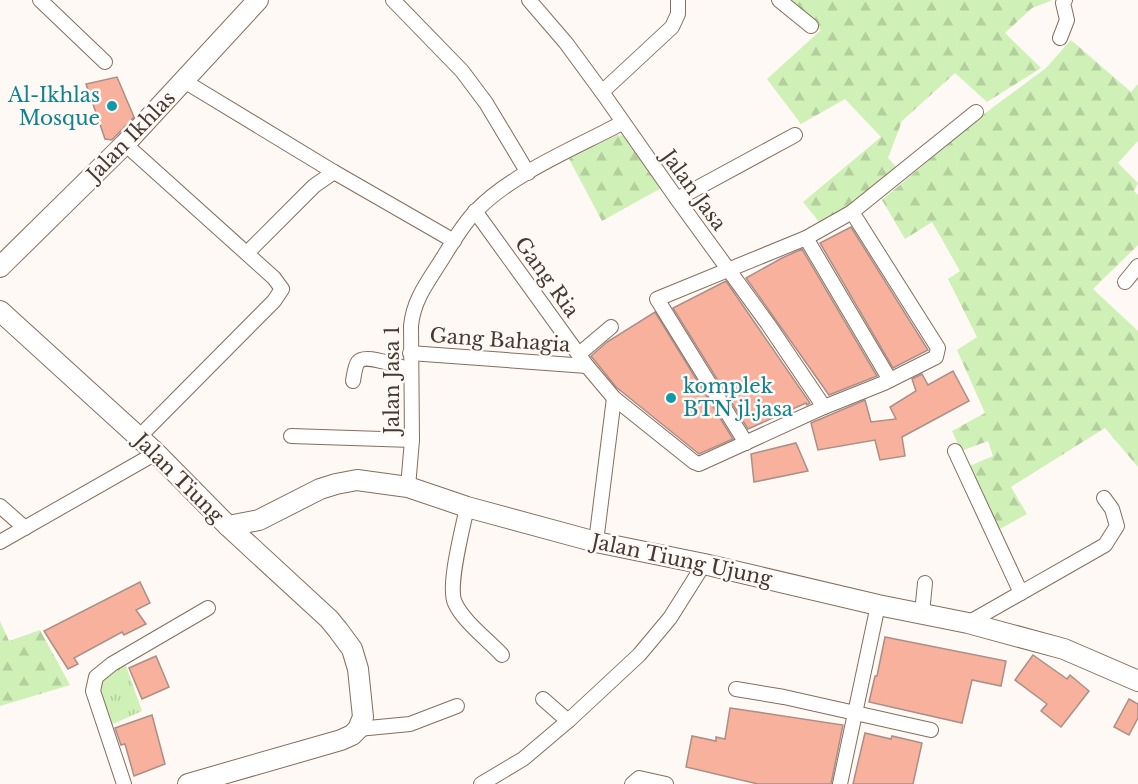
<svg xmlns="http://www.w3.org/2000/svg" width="1138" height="784" viewBox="0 0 1138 784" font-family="'Libre Baskerville',serif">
	<defs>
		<pattern id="grass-tufts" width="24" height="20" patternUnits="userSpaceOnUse" patternTransform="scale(1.5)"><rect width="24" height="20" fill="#cff0b6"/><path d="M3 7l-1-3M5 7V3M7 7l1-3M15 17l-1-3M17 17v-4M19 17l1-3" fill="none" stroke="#b3cf9d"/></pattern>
		<pattern id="forest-firs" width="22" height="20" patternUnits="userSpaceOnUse" patternTransform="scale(1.5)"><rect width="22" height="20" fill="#cff0b6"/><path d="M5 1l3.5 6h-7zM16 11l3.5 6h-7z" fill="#b3cf9d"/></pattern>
	</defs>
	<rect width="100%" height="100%" fill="#fef9f5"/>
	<!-- grass -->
	<polygon fill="url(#grass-tufts)" points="124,660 142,711 111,725 97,689 101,679"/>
	<!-- forest -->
	<g fill="url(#forest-firs)">
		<polygon points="787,0 1053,0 1032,8 1005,33 1041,68 987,102 955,73 902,121 888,158 898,169 854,205 820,223 803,202 881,137 845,99 801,124 767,79 821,30"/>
		<polygon points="1071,40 1131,92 1138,84 1138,141 1118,163 1138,183 1134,191 1138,195 1138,245 1093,289 1138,331 1138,467 1105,428 1011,487 1027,514 998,530 967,467 993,456 988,441 961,451 952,431 985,413 957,350 977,337 948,279 960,271 932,222 905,239 882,200 984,114 1046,68"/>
		<polygon points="617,135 625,136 663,187 602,221 569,159"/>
		<polygon points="0,621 9,641 40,630 70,685 0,706"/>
	</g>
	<!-- building -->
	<g fill="#f8b19d" stroke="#ab8e85" stroke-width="1.5">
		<polygon points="117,77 134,117 112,140 105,139 86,84"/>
		<polygon points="851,227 928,350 893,368 820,243"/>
		<polygon points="802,249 877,376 829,395 746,278 782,258"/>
		<polygon points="726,281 810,403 807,405 806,403 748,429 673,308"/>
		<polygon points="655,312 733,439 699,454 616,387 591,356 607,342"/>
		<polygon points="953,371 969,401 902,437 905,456 880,460 875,440 818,450 811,423 865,400 871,422 896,419 890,407 916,391 912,379 922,374 928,385"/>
		<polygon points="796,443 808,471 754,482 751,454"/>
		<polygon points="140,582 150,603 136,610 146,624 124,635 122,632 74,658 78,664 68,669 44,631"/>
		<polygon points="885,637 1006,661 1001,686 972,680 962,723 869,702 875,676 877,676"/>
		<polygon points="1033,655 1067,679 1070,675 1089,691 1061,727 1041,711 1047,704 1015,680"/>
		<polygon points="156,656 169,687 142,699 129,668"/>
		<polygon points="1129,699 1138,704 1138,718 1129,735 1114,727"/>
		<polygon points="730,708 843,725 831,784 758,784 686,767 692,736 716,741 716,737 725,739"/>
		<polygon points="152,715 165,764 134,776 125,744 121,745 115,728"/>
		<polygon points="865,733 891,739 892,736 922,743 913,784 853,784"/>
	</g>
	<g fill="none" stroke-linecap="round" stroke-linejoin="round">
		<defs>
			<g id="street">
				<polyline points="40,0 105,62"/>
				<polyline points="393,0 462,71 486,103 528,173"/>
				<polyline points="529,0 566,43 602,92 677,199 768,324 824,407"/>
				<polyline points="779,0 811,26"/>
				<polyline points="1060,38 1067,20 1063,3 1065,0"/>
				<polyline points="184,81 334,172 454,241"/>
				<polyline points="602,92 672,27 678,14 678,0"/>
				<polyline points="125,144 274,278 282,289 274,301 138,438"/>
				<polyline points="677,199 795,135"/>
				<polyline points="475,211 587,366 614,398 694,462 699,464 824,407 884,383 936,357 938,348 852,212"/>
				<polyline points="806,238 890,380"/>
				<polyline points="247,253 314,186 334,172"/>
				<polyline points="1125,282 1138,266"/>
				<polyline points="410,353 587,366"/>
				<polyline points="579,354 611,327"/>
				<path d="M353,381C354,375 355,366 358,362C365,353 400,367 411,370"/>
				<polyline points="291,436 412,440"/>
				<polyline points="746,443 657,299 806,238 852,212 976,112"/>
				<polyline points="955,451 1021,593"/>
				<path d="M408,487L412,440L411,326C413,302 426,284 439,264C450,247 461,226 476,211C511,174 577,147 622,123"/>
				<polyline points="0,506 25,528"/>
				<path d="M467,507C463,528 447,586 455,603C463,621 488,640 502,655"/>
				<polyline points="0,542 156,453"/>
				<polyline points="596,542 614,398"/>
				<polyline points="922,613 925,583"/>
				<polyline points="968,623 1105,545 1117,526 1112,509 1104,498"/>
				<polyline points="736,689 784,697 931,730"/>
				<polyline points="543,699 568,721"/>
				<polyline points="358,729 410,724 457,706"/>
				<polyline points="124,784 93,691 96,677 112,664 208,608"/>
				<polyline points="481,784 523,759 568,721 639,655 670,618 704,564"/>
				<polyline points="632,784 639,778 666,784"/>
				<polyline points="840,784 878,605"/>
			</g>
			<g id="secondary">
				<polyline points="0,267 125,144 258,0"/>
				<polyline points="0,311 156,453 228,526 329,619 338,630 352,649 358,669 363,717 358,729 352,735 341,740 188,784"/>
				<polyline points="228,526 259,520 320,489 336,484 357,480 408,487 467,507 596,542 704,564 878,605 968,623 1064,649 1138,681"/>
			</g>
		</defs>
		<!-- street casing -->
		<use href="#street" stroke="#846e5d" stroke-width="16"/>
		<!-- secondary casing -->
		<use href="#secondary" stroke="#846e5d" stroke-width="22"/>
		<!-- street -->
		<use href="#street" stroke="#fff" stroke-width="14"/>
		<!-- secondary -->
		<use href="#secondary" stroke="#fff" stroke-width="20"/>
	</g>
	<!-- markers -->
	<g fill="#0f9aa8" stroke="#fef9f5" stroke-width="2">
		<circle cx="112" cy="106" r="6"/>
		<circle cx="671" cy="398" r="6"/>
	</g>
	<g text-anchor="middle" stroke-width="5" stroke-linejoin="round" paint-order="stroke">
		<!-- culture labels -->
		<g font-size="20" fill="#0d838f" stroke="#fef9f5" text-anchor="end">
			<text x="100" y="102">Al-Ikhlas<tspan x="100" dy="23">Mosque</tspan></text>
			<text x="683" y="393" text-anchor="start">komplek<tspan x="683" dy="23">BTN jl.jasa</tspan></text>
		</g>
		<!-- street labels -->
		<g font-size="20" fill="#443a33" stroke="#fef9f5">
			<text transform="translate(131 136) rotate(-46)" y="7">Jalan Ikhlas</text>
			<text transform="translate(694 190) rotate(54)" y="7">Jalan Jasa</text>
			<text transform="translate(547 277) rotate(54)" y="7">Gang Ria</text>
			<text transform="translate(500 340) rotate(4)" y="7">Gang Bahagia</text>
			<text transform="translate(392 380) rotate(-90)" y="7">Jalan Jasa 1</text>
			<text transform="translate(179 478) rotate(45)" y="7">Jalan Tiung</text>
			<text transform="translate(682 560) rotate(12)" y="7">Jalan Tiung Ujung</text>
		</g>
	</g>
</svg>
